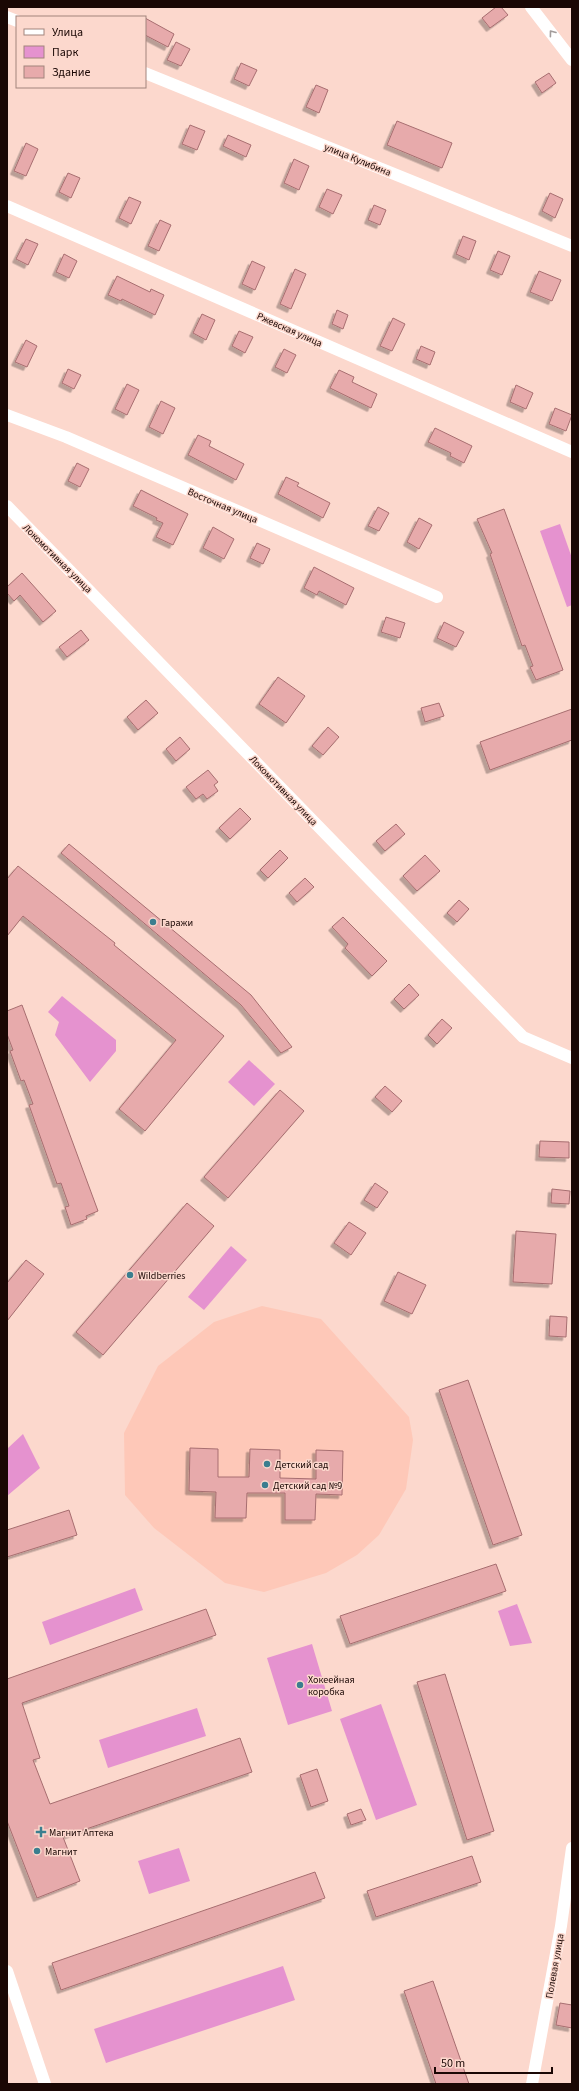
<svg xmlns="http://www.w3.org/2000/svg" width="579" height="2091" viewBox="0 0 579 2091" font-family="'Source Sans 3',sans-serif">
	<defs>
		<filter id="shadow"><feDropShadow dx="-3.5" dy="3.5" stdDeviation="0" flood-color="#0004"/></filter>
	</defs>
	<rect width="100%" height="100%" fill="#fcd8cd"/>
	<!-- built -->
	<polygon fill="#fec8b8" points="262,1306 321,1319 409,1417 413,1440 406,1489 379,1535 357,1555 326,1573 264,1592 225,1583 154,1528 125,1495 124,1433 158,1366 214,1322"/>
	<!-- green -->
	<g fill="#e592cf">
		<polygon points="560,524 572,558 572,605 567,607 540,531"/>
		<polygon points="62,996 116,1040 116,1051 90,1082 55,1035 59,1022 48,1012"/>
		<polygon points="249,1060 275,1084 254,1106 228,1082"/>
		<polygon points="231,1246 247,1260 204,1310 188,1297"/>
		<polygon points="23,1434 40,1468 7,1496 7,1449"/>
		<polygon points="135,1588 143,1610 50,1645 42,1622"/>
		<polygon points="517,1604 532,1643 510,1646 498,1611"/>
		<polygon points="312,1644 332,1711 288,1725 267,1658"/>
		<polygon points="381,1704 417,1805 376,1820 340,1719"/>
		<polygon points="197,1708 206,1736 108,1768 99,1740"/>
		<polygon points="179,1848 190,1881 149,1894 138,1861"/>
		<polygon points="283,1966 295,2000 106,2063 94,2029"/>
	</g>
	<!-- building -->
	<g fill="#e7aaab" stroke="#a76e70" filter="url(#shadow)">
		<polygon points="496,7 501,7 508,15 490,28 482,18"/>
		<polygon points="145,18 174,34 168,47 145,35"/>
		<polygon points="176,42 190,49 181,66 167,60"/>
		<polygon points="241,63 257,70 249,86 234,79"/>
		<polygon points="549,73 556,83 542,93 535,82"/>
		<polygon points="316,85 328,90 319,113 306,107"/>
		<polygon points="397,121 452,143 442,168 387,145"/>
		<polygon points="190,125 205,131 197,150 182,144"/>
		<polygon points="228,135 251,145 246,157 223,146"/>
		<polygon points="26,143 38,149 26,176 14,171"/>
		<polygon points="294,159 309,166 299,190 284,183"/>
		<polygon points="68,173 80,178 71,198 59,192"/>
		<polygon points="327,189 342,195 333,214 319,207"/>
		<polygon points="550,193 563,199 555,218 542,211"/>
		<polygon points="129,197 141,202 131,224 119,218"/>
		<polygon points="374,205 386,210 380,225 368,220"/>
		<polygon points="160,220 171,225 159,251 148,246"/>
		<polygon points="463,236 476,241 469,260 456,254"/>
		<polygon points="26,239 38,244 28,265 16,259"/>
		<polygon points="498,251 510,256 502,275 490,270"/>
		<polygon points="64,254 77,261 69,278 56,272"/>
		<polygon points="252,261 265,267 255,290 242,284"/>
		<polygon points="295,269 306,274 291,309 280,304"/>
		<polygon points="539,271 561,280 552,301 530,292"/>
		<polygon points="117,276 150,292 151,289 164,295 155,315 122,299 121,301 108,295"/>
		<polygon points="337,310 348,315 343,329 332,324"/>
		<polygon points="202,314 215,320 206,340 193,333"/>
		<polygon points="393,318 405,324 392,351 380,346"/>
		<polygon points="239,331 253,337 245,353 232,346"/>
		<polygon points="26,340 37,346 27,367 15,362"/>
		<polygon points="421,346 435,352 430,365 416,359"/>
		<polygon points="284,349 296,355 287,373 275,367"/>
		<polygon points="68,369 81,375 74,389 62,383"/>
		<polygon points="339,370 354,377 352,382 377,394 371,408 330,388"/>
		<polygon points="127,384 139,390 127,415 115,409"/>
		<polygon points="516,385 533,393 526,409 510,402"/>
		<polygon points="161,401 175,408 163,434 149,427"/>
		<polygon points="555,408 572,415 566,431 549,424"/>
		<polygon points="435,428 472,446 464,463 450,456 451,453 428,442"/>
		<polygon points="198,435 211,441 209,446 244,464 236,480 188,455"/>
		<polygon points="77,463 89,469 80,487 68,481"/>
		<polygon points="286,477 299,483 297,486 330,503 323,518 278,494"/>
		<polygon points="141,490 188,514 173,545 156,537 163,523 156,520 157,518 133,506"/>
		<polygon points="378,507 389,513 379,531 368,526"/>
		<polygon points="504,509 563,670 536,680 530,667 533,666 525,645 522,646 490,554 492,553 477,519"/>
		<polygon points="419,518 432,525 419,549 407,542"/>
		<polygon points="213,527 234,539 224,559 203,548"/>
		<polygon points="257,543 270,549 263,564 250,558"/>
		<polygon points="314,567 354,588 346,605 319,591 317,595 304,588"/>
		<polygon points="22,573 56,611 43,622 20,595 14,601 7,593 7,587"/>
		<polygon points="386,617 405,623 400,638 381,632"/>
		<polygon points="444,622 464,632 456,647 437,638"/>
		<polygon points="81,630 89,640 67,657 59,647"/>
		<polygon points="278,677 305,696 286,723 259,704"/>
		<polygon points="146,700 158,713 138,730 127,717"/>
		<polygon points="439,703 444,716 425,722 421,708"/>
		<polygon points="572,709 572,740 490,770 480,742"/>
		<polygon points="328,727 339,737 323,755 312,746"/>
		<polygon points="180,737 190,749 176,761 166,749"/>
		<polygon points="208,770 218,782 214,785 218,791 207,799 203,794 196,799 186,787"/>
		<polygon points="240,808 251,819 230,839 219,828"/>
		<polygon points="396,824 405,834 385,851 376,841"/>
		<polygon points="69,844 251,995 292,1047 281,1053 241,1005 61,853"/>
		<polygon points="280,850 288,858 268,878 260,870"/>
		<polygon points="425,855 440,871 417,891 403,876"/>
		<polygon points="18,866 115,943 114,945 224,1036 145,1131 119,1109 176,1040 23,916 7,936 7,879"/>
		<polygon points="305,878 314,887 297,902 289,893"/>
		<polygon points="459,900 469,909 457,922 447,913"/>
		<polygon points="343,917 387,961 372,976 345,948 348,944 332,927"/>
		<polygon points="409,984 419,995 404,1009 394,999"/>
		<polygon points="22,1005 98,1211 86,1216 87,1219 71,1225 65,1207 69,1206 61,1183 57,1184 29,1105 33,1104 24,1080 21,1081 10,1051 13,1050 7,1034 7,1011"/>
		<polygon points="442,1019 452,1028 437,1044 428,1035"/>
		<polygon points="385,1086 402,1101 392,1112 375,1097"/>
		<polygon points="280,1090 304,1111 228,1198 204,1177"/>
		<polygon points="540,1141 569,1142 569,1158 539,1157"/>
		<polygon points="375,1183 388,1192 377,1208 364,1200"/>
		<polygon points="552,1189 570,1191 569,1204 551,1203"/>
		<polygon points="187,1203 214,1226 103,1355 76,1332"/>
		<polygon points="349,1222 366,1233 351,1255 334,1243"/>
		<polygon points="516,1231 556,1234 552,1284 513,1282"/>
		<polygon points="26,1260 44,1274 7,1321 7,1283"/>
		<polygon points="398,1272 426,1285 412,1314 384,1301"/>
		<polygon points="550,1316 567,1317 566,1337 549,1336"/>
		<polygon points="468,1380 522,1535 493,1545 439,1390"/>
		<polygon points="190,1448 218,1449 218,1477 249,1477 250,1449 280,1450 280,1478 316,1479 316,1450 343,1451 342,1495 316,1494 315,1520 285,1520 285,1493 247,1493 246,1518 215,1518 216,1492 189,1491"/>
		<polygon points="69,1510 77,1535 7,1557 7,1530"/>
		<polygon points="496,1564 506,1591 350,1644 340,1616"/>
		<polygon points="206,1609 216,1635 22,1703 40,1758 33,1760 50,1804 240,1738 252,1772 63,1837 80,1881 37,1898 7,1821 7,1679"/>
		<polygon points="445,1674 494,1831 467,1840 417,1682"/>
		<polygon points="317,1769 328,1801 311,1807 300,1775"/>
		<polygon points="361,1809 366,1820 351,1825 347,1814"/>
		<polygon points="472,1856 481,1882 376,1917 367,1891"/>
		<polygon points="315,1872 325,1898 61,1990 52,1963"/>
		<polygon points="433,1981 469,2084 436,2084 404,1991"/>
		<polygon points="560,2003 572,2005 572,2028 556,2025"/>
	</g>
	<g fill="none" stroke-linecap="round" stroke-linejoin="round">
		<!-- street -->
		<g stroke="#fff" stroke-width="12">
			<polyline points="531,7 572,60"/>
			<polyline points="7,17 17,21"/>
			<polyline points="145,73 572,246"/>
			<polyline points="7,206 572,452"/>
			<polyline points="7,415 66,437 437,597"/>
			<polyline points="7,506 523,1037 572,1058"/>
			<polyline points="7,1971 45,2084"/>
			<polyline points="532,2084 561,1926 572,1848"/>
		</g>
	</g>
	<!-- one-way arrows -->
	<defs><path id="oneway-chevron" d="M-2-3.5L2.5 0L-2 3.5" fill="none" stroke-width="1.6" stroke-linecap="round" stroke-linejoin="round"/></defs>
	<use stroke="#a39c9b" href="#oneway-chevron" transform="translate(552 33) rotate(-127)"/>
	<!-- markers -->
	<g fill="#3b7e8f" stroke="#fcd8cd" stroke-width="1.5">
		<circle cx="153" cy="922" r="4"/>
		<circle cx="130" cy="1275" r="4"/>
		<circle cx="267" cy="1464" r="4"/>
		<circle cx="265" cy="1485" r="4"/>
		<circle cx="300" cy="1685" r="4"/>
		<path d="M39 1826h4v4h4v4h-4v4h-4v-4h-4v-4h4z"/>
		<circle cx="37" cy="1851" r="4"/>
	</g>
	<g text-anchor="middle" stroke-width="3" stroke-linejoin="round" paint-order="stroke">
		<!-- street labels -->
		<g font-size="10" fill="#1a0704" stroke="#fcd8cd">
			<text transform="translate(358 159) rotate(22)" y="4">улица Кулибина</text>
			<text transform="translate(290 329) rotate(24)" y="4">Ржевская улица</text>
			<text transform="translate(223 505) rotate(23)" y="4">Восточная улица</text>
			<text transform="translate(58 558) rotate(45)" y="4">Локомотивная улица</text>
			<text transform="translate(284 790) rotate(46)" y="4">Локомотивная улица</text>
			<text transform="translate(554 1966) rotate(-80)" y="4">Полевая улица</text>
		</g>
		<!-- poi labels -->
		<g font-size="10" fill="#1a0704" stroke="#fcd8cd" text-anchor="start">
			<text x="161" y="926">Гаражи</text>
			<text x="138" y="1279">Wildberries</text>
			<text x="275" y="1468">Детский сад</text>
			<text x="273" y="1489">Детский сад №9</text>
			<text x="308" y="1683">Хокеейная<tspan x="308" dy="12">коробка</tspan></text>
			<text x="49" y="1836">Магнит Аптека</text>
			<text x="45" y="1855">Магнит</text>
		</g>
	</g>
	<!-- border -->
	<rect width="579" height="2091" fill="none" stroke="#1a0704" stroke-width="16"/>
	<!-- legend -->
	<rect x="16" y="16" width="130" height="72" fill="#fcd8cd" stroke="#a2847d"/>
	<rect x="24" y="29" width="20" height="6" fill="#ffffff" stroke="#a2847d"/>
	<text x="52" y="36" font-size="12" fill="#1a0704">Улица</text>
	<rect x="24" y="46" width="20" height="12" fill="#e592cf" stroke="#a2847d"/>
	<text x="52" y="56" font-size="12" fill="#1a0704">Парк</text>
	<rect x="24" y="66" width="20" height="12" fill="#e7aaab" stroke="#a2847d"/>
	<text x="52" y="76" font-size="12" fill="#1a0704">Здание</text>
	<!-- scale -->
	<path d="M435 2067v6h117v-6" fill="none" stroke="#1a0704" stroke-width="2"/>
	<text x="441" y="2067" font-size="12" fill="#1a0704" stroke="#fcd8cd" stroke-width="3" paint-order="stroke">50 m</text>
</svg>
